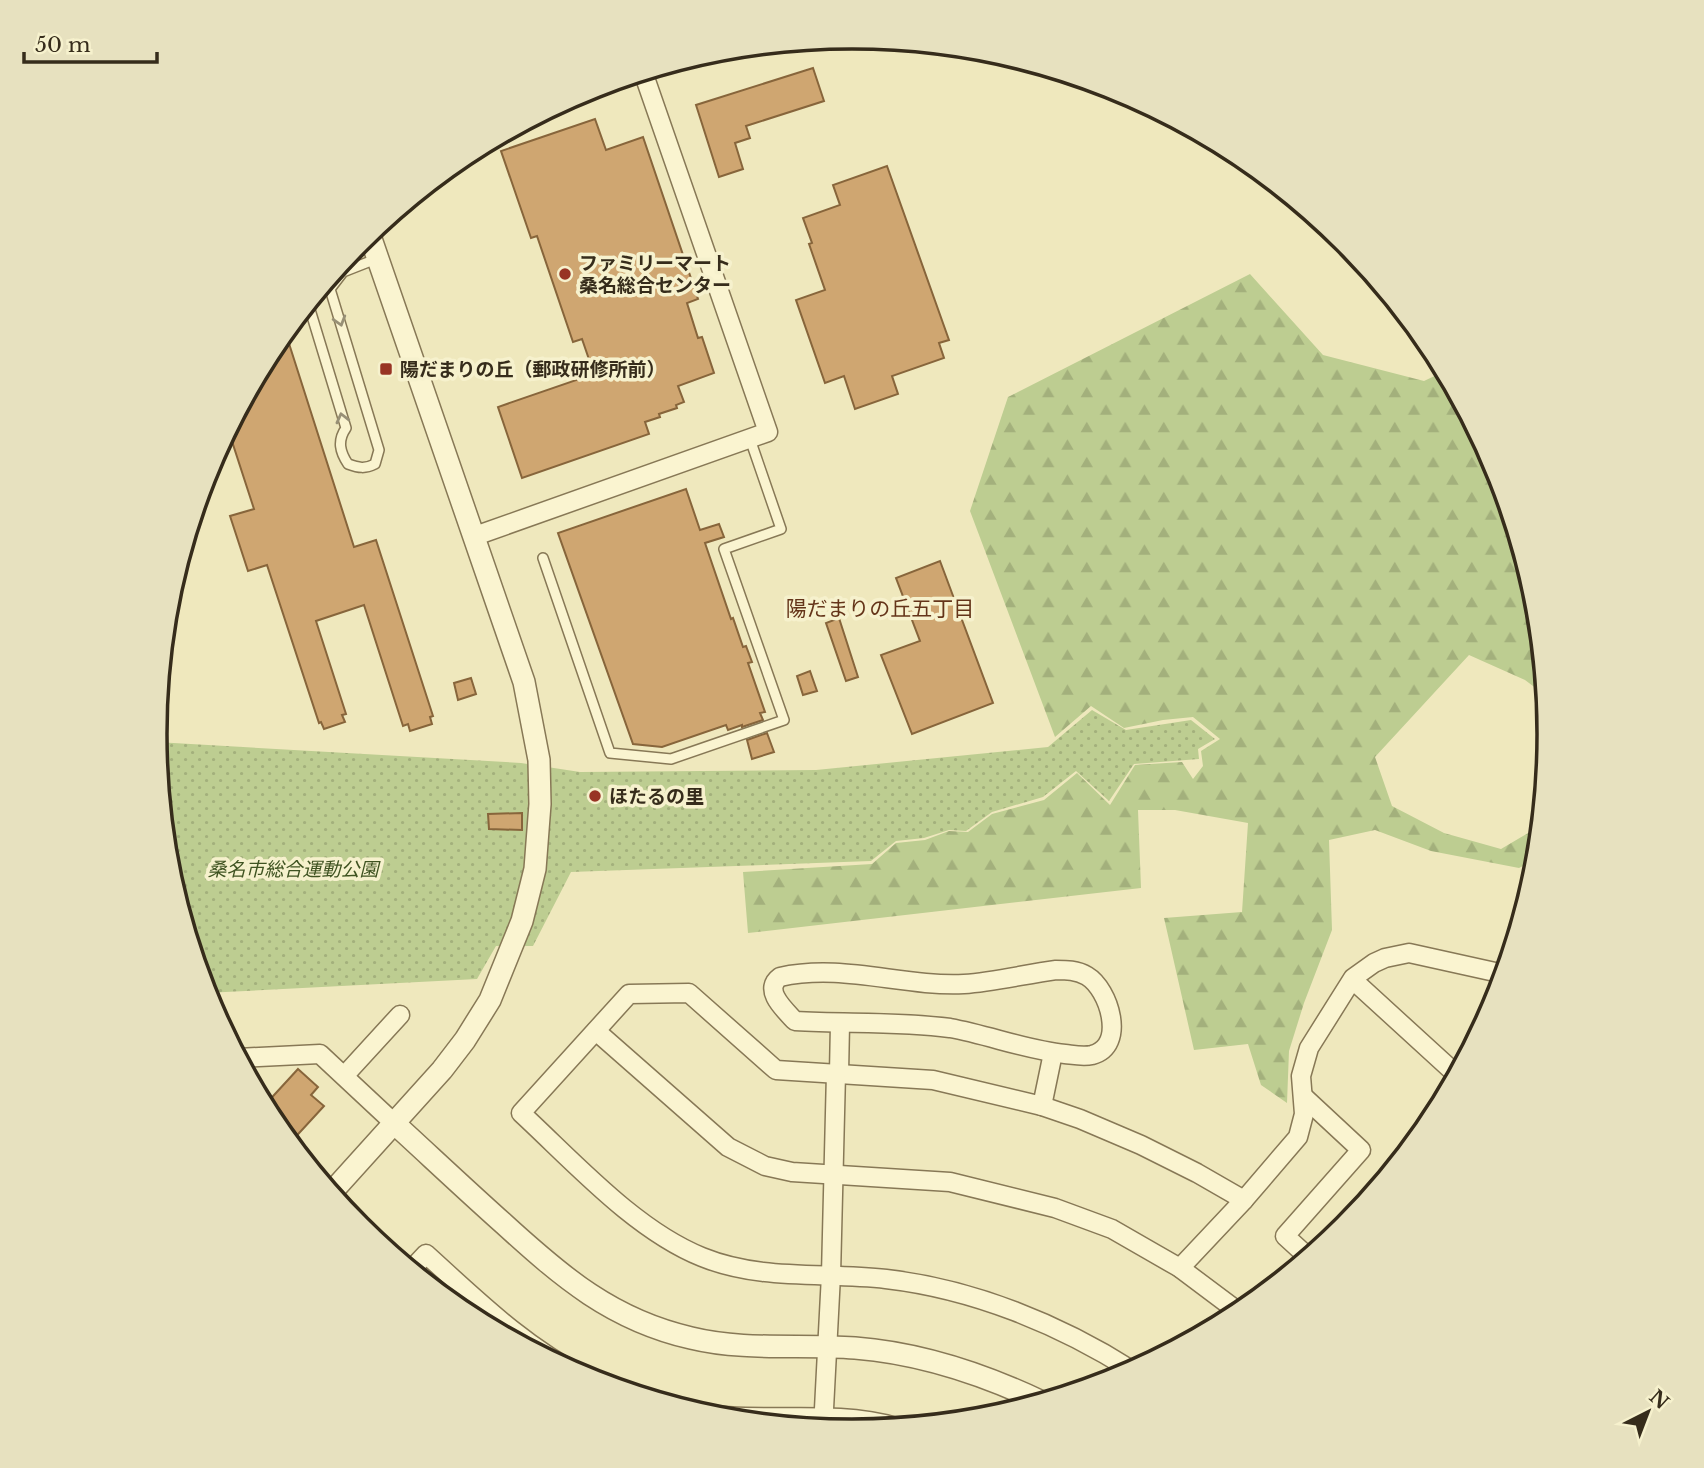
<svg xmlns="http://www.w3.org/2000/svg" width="1704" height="1468" viewBox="0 0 1704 1468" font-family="'Libre Baskerville','Noto Sans JP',serif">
	<defs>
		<pattern id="forest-firs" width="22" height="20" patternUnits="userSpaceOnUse" patternTransform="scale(1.75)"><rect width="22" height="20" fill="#bdcd91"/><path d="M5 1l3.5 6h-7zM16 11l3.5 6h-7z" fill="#a3b07c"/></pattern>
		<pattern id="park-dots" width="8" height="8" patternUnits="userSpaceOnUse" patternTransform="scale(1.75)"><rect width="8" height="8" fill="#bdcd91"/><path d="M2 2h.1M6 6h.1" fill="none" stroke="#a3b07c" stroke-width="1.8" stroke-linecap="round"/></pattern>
	</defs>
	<rect width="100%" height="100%" fill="#efe8bd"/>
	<!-- forest -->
	<polygon fill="url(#forest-firs)" points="1250,274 1323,355 1424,381 1445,371 1496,468 1536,598 1545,695 1525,680 1469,655 1375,757 1392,806 1444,833 1501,849 1540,826 1537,859 1519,868 1431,851 1375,830 1329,840 1332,930 1304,1003 1289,1051 1287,1103 1261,1085 1248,1044 1194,1050 1164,918 1242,912 1248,823 1175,810 1138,810 1141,888 748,933 743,872 872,864 896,843 925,840 949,831 968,832 992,814 1044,800 1077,773 1110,805 1135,765 1182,762 1193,779 1203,766 1201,751 1220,739 1193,717 1163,720 1124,728 1091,706 1055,737 970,511 1008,397"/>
	<!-- park -->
	<polygon fill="url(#park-dots)" points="1092,710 1126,730 1191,720 1215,739 1198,749 1199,759 1134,764 1109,801 1076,771 1043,797 992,812 966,831 949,830 924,838 896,841 871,861 571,872 533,946 496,946 477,979 205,993 168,870 156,742 521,763 580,772 816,770 1048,747"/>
	<!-- building -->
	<g fill="#cfa671" stroke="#87653b" stroke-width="2">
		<polygon points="813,68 824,101 746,126 750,138 735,143 743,169 719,177 696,105"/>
		<polygon points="595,119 606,150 643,137 698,299 687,303 698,338 702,337 714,373 678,386 684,402 676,405 677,408 659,414 660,417 645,422 649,434 522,478 498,407 594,374 582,339 573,342 537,236 531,238 501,151"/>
		<polygon points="887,166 949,340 939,343 944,358 892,376 898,394 855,409 844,376 825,383 796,300 825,290 809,244 812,243 803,218 840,205 833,185"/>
		<polygon points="285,331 354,547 376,540 433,716 430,717 432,724 410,731 408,724 403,726 364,605 316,621 346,714 342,715 345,722 324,729 321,722 319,723 267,565 248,571 230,516 254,509 228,429 272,346"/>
		<polygon points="686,489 700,530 719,524 724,537 705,543 731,619 733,618 743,647 746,646 752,662 748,663 765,712 760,713 763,720 742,727 742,725 728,730 726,725 662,747 633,744 558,533"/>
		<polygon points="940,561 993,703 912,734 881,655 920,641 896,578"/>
		<polygon points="839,618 858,677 846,681 826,623"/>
		<polygon points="810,671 817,691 803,695 797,676"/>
		<polygon points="471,678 476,694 458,700 454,683"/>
		<polygon points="767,733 774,752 752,759 747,740"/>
		<polygon points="522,813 522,830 489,829 488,814"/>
		<polygon points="298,1069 318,1087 311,1095 324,1106 290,1143 272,1121 264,1106"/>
	</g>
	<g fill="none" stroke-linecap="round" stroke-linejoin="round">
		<defs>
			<g id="service">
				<polyline points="355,246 371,239"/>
				<path d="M308,303L346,428C337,441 340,452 348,464C359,468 365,469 375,464L379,450L330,289L343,272L376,259"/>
				<polyline points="543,558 610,753 671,759 784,720 724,549 781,529 750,439"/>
			</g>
			<g id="minor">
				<polyline points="475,536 768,432 643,72"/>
				<path d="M1056,970C1066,970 1077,970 1087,976C1109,989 1127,1046 1092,1055C1083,1057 1074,1055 1065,1054C1026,1050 989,1035 950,1028C899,1021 846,1024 795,1021C785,1010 762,990 780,977C843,963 902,987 964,984C994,982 1026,974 1056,970Z"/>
				<polyline points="1353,980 1457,1075"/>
				<polyline points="596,1031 728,1147 765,1166 792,1172 950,1182 1055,1208 1112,1229 1152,1252 1180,1268 1240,1313"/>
				<polyline points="238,1058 320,1054 395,1124"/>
				<polyline points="839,1073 840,1024"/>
				<polyline points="345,1075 400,1015"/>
				<polyline points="1304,1097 1361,1150 1285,1236 1308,1257"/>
				<polyline points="1042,1106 1053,1053"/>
				<polyline points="1180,1268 1244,1200 1298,1137 1304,1114 1301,1076 1309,1048 1353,978 1374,963 1385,958 1409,953 1504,974"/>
				<path d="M411,1270L426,1254C479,1302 522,1345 587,1379"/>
				<path d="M1133,1371C1059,1324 973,1289 886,1279C824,1272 761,1281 702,1257C635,1230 575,1163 521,1113L629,994L689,993L776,1070L933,1080L1042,1106L1080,1119L1141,1145L1197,1173L1244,1200"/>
				<path d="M702,1414C766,1423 833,1409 896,1427"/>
				<polyline points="823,1428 831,1275 836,1073"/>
			</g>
			<g id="tertiary">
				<path d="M395,1124C431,1157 467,1191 504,1224C562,1277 612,1320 691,1338C744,1351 800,1344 855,1348C920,1353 983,1374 1042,1402"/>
				<polyline points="331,1193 442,1070 465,1040 490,1000 522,921 535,869 540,804 539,760 524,682 369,233"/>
			</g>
		</defs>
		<!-- service casing -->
		<use href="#service" stroke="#877856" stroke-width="12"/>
		<!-- minor casing -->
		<use href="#minor" stroke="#877856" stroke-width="21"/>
		<!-- tertiary casing -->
		<use href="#tertiary" stroke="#877856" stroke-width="24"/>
		<!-- service -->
		<use href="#service" stroke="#faf4d0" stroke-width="9"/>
		<!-- minor -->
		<use href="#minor" stroke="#faf4d0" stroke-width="18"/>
		<!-- tertiary -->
		<use href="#tertiary" stroke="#faf4d0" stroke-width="21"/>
	</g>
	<!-- one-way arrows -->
	<defs><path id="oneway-chevron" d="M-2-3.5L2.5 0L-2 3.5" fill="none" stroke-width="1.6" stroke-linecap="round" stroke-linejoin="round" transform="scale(1.75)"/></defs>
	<g stroke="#989076">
		<use href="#oneway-chevron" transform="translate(340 321) rotate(73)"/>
		<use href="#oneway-chevron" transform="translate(342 418) rotate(-104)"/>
	</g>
	<!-- markers -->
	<g fill="#983424" stroke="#f6f1cd" stroke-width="2.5">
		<circle cx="565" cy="274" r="7"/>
		<rect x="379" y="362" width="14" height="14" rx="3.5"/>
		<circle cx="595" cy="796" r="7"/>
	</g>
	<g text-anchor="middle" stroke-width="7" stroke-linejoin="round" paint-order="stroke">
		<!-- poi labels -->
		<g font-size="19" font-weight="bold" fill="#362c1b" stroke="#f6f1cd" text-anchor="start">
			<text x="579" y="270">ファミリーマート<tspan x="579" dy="22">桑名総合センター</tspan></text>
			<text x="400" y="376">陽だまりの丘（郵政研修所前）</text>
			<text x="609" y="803">ほたるの里</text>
		</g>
		<!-- park labels -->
		<g font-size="19" font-style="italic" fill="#3f5321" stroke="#f6f1cd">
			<text x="293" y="876">桑名市総合運動公園</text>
		</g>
		<!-- neighbourhood labels -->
		<g font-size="21" fill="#643419" stroke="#f6f1cd">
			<text x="880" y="616">陽だまりの丘五丁目</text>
		</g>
	</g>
	<!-- crop -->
	<path d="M0 0H1704V1468H0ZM167 734a685 685 0 1 1 1370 0a685 685 0 1 1-1370 0Z" fill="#e7e1bf" fill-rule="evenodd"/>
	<path fill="none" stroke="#362c1b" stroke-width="3.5" d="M167 734a685 685 0 1 1 1370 0a685 685 0 1 1-1370 0Z"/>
	<!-- north arrow -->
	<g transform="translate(1648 1412) rotate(42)" stroke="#f6f1cd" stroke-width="5" paint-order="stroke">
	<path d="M0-5L12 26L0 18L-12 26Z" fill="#362c1b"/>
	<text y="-10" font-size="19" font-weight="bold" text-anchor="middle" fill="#362c1b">N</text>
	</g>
	<!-- scale -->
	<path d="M24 52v10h133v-10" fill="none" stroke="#362c1b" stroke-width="3.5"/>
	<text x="35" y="52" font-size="21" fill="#362c1b" stroke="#f6f1cd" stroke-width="5" paint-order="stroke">50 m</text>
</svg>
